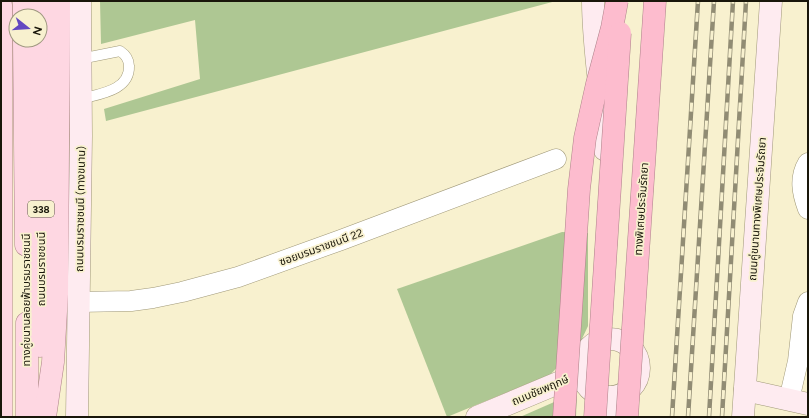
<svg xmlns="http://www.w3.org/2000/svg" width="809" height="418" viewBox="0 0 809 418" font-family="Figtree,'Noto Sans Thai',sans-serif">
	<rect width="100%" height="100%" fill="#f8f1cf"/>
	<!-- green -->
	<g fill="#aec793">
		<polygon points="100,1 556,1 106,121 104,109 200,79 195,20 101,44"/>
		<polygon points="562,232 588,233 588,326 581,341 551,374 447,417 397,289"/>
		<polygon points="577,392 576,417 520,417"/>
	</g>
	<g fill="none" stroke-linecap="round" stroke-linejoin="round">
		<defs>
			<path id="lane" d="M80,59L120,51C126,55 129,59 129,66C130,91 98,94 81,99"/>
			<g id="street">
				<path d="M808,163C799,178 802,193 808,209"/>
				<polyline points="78,302 131,301 153,298 182,292 238,277 341,240 556,159"/>
				<polyline points="789,400 798,361 803,316 808,302"/>
			</g>
			<g id="secondary">
				<path d="M593,1C593,51 603,100 605,150"/>
				<circle cx="610" cy="368" r="29"/>
				<polyline points="745,390 808,404"/>
				<polyline points="77,417 81,136 80,1"/>
				<polyline points="477,417 582,373"/>
				<polyline points="612,417 613,397"/>
				<polyline points="743,417 771,1"/>
			</g>
			<g id="primary">
				<polyline points="24,1 24,16"/>
				<polyline points="1,5 1,417"/>
				<polyline points="24,40 26,245"/>
				<polyline points="40,346 42,1"/>
				<polyline points="27,417 27,323"/>
				<polyline points="45,417 53,362 57,294 59,1"/>
			</g>
		</defs>
		<!-- lane casing -->
		<use href="#lane" stroke="#a09979" stroke-width="11"/>
		<!-- street casing -->
		<use href="#street" stroke="#a09979" stroke-width="21"/>
		<!-- secondary casing -->
		<use href="#secondary" stroke="#a09979" stroke-width="23"/>
		<!-- primary casing -->
		<use href="#primary" stroke="#ad8289" stroke-width="23"/>
		<!-- lane -->
		<use href="#lane" stroke="#fff" stroke-width="10"/>
		<!-- street -->
		<use href="#street" stroke="#fff" stroke-width="20"/>
		<!-- secondary -->
		<use href="#secondary" stroke="#feebf0" stroke-width="22"/>
		<!-- primary -->
		<use href="#primary" stroke="#fed7e2" stroke-width="22"/>
		<defs>
			<g id="rail">
				<polyline points="672,417 698,1"/>
				<polyline points="688,417 714,1"/>
				<polyline points="709,417 733,1"/>
				<polyline points="722,417 746,1"/>
			</g>
		</defs>
		<!-- rail casing -->
		<use href="#rail" stroke="#918c74" stroke-width="4.5"/>
		<!-- rail -->
		<use href="#rail" stroke="#f8f1cf" stroke-width="3" stroke-dasharray="9" stroke-linecap="butt"/>
		<defs>
			<g id="highway-bridge">
				<polyline points="564,417 579,189 585,138 597,84 612,28 617,1"/>
				<polyline points="595,417 620,33"/>
				<polyline points="627,417 655,1"/>
			</g>
		</defs>
		<!-- highway-bridge casing -->
		<use href="#highway-bridge" stroke="#ad8289" stroke-width="23" stroke-linecap="butt"/>
		<!-- highway-bridge -->
		<use href="#highway-bridge" stroke="#fdbcce" stroke-width="22"/>
	</g>
	<g text-anchor="middle" stroke-width="3.5" stroke-linejoin="round" paint-order="stroke">
		<!-- shield labels -->
		<rect fill="#f8f1cf" stroke="#5c5845" stroke-width="1" x="28" y="201" width="26" height="16" rx="3"/>
		<g font-size="10" font-weight="bold" fill="#19160a">
			<text x="41" y="213">338</text>
		</g>
		<!-- street labels -->
		<g font-size="11" fill="#19160a" stroke="#f8f1cf">
			<text transform="translate(80 209) rotate(-89)" y="4">ถนนบรมราชชนนี (ทางขนาน)</text>
			<text transform="translate(641 209) rotate(-86)" y="4">ทางพิเศษประจิมรัถยา</text>
			<text transform="translate(757 209) rotate(-86)" y="4">ถนนคู่ขนานทางพิเศษประจิมรัถยา</text>
			<text transform="translate(321 247) rotate(-20)" y="4">ซอยบรมราชชนนี 22</text>
			<text transform="translate(41 269) rotate(-90)" y="4">ถนนบรมราชชนนี</text>
			<text transform="translate(26 300) rotate(-90)" y="4">ทางคู่ขนานลอยฟ้าบรมราชชนนี</text>
			<text transform="translate(540 390) rotate(-23)" y="4">ถนนชัยพฤกษ์</text>
		</g>
	</g>
	<!-- border -->
	<rect width="809" height="418" fill="none" stroke="#19160a" stroke-width="4"/>
	<!-- north arrow -->
	<g transform="translate(28 28) rotate(107)"><circle r="19" fill="#f8f1cf" stroke="#9f9980"/>
	<path d="M0-3L7 15L0 10L-7 15Z" fill="#6348c1"/>
	<text y="-6" font-size="11" font-weight="bold" text-anchor="middle" fill="#19160a">N</text>
	</g>
</svg>
